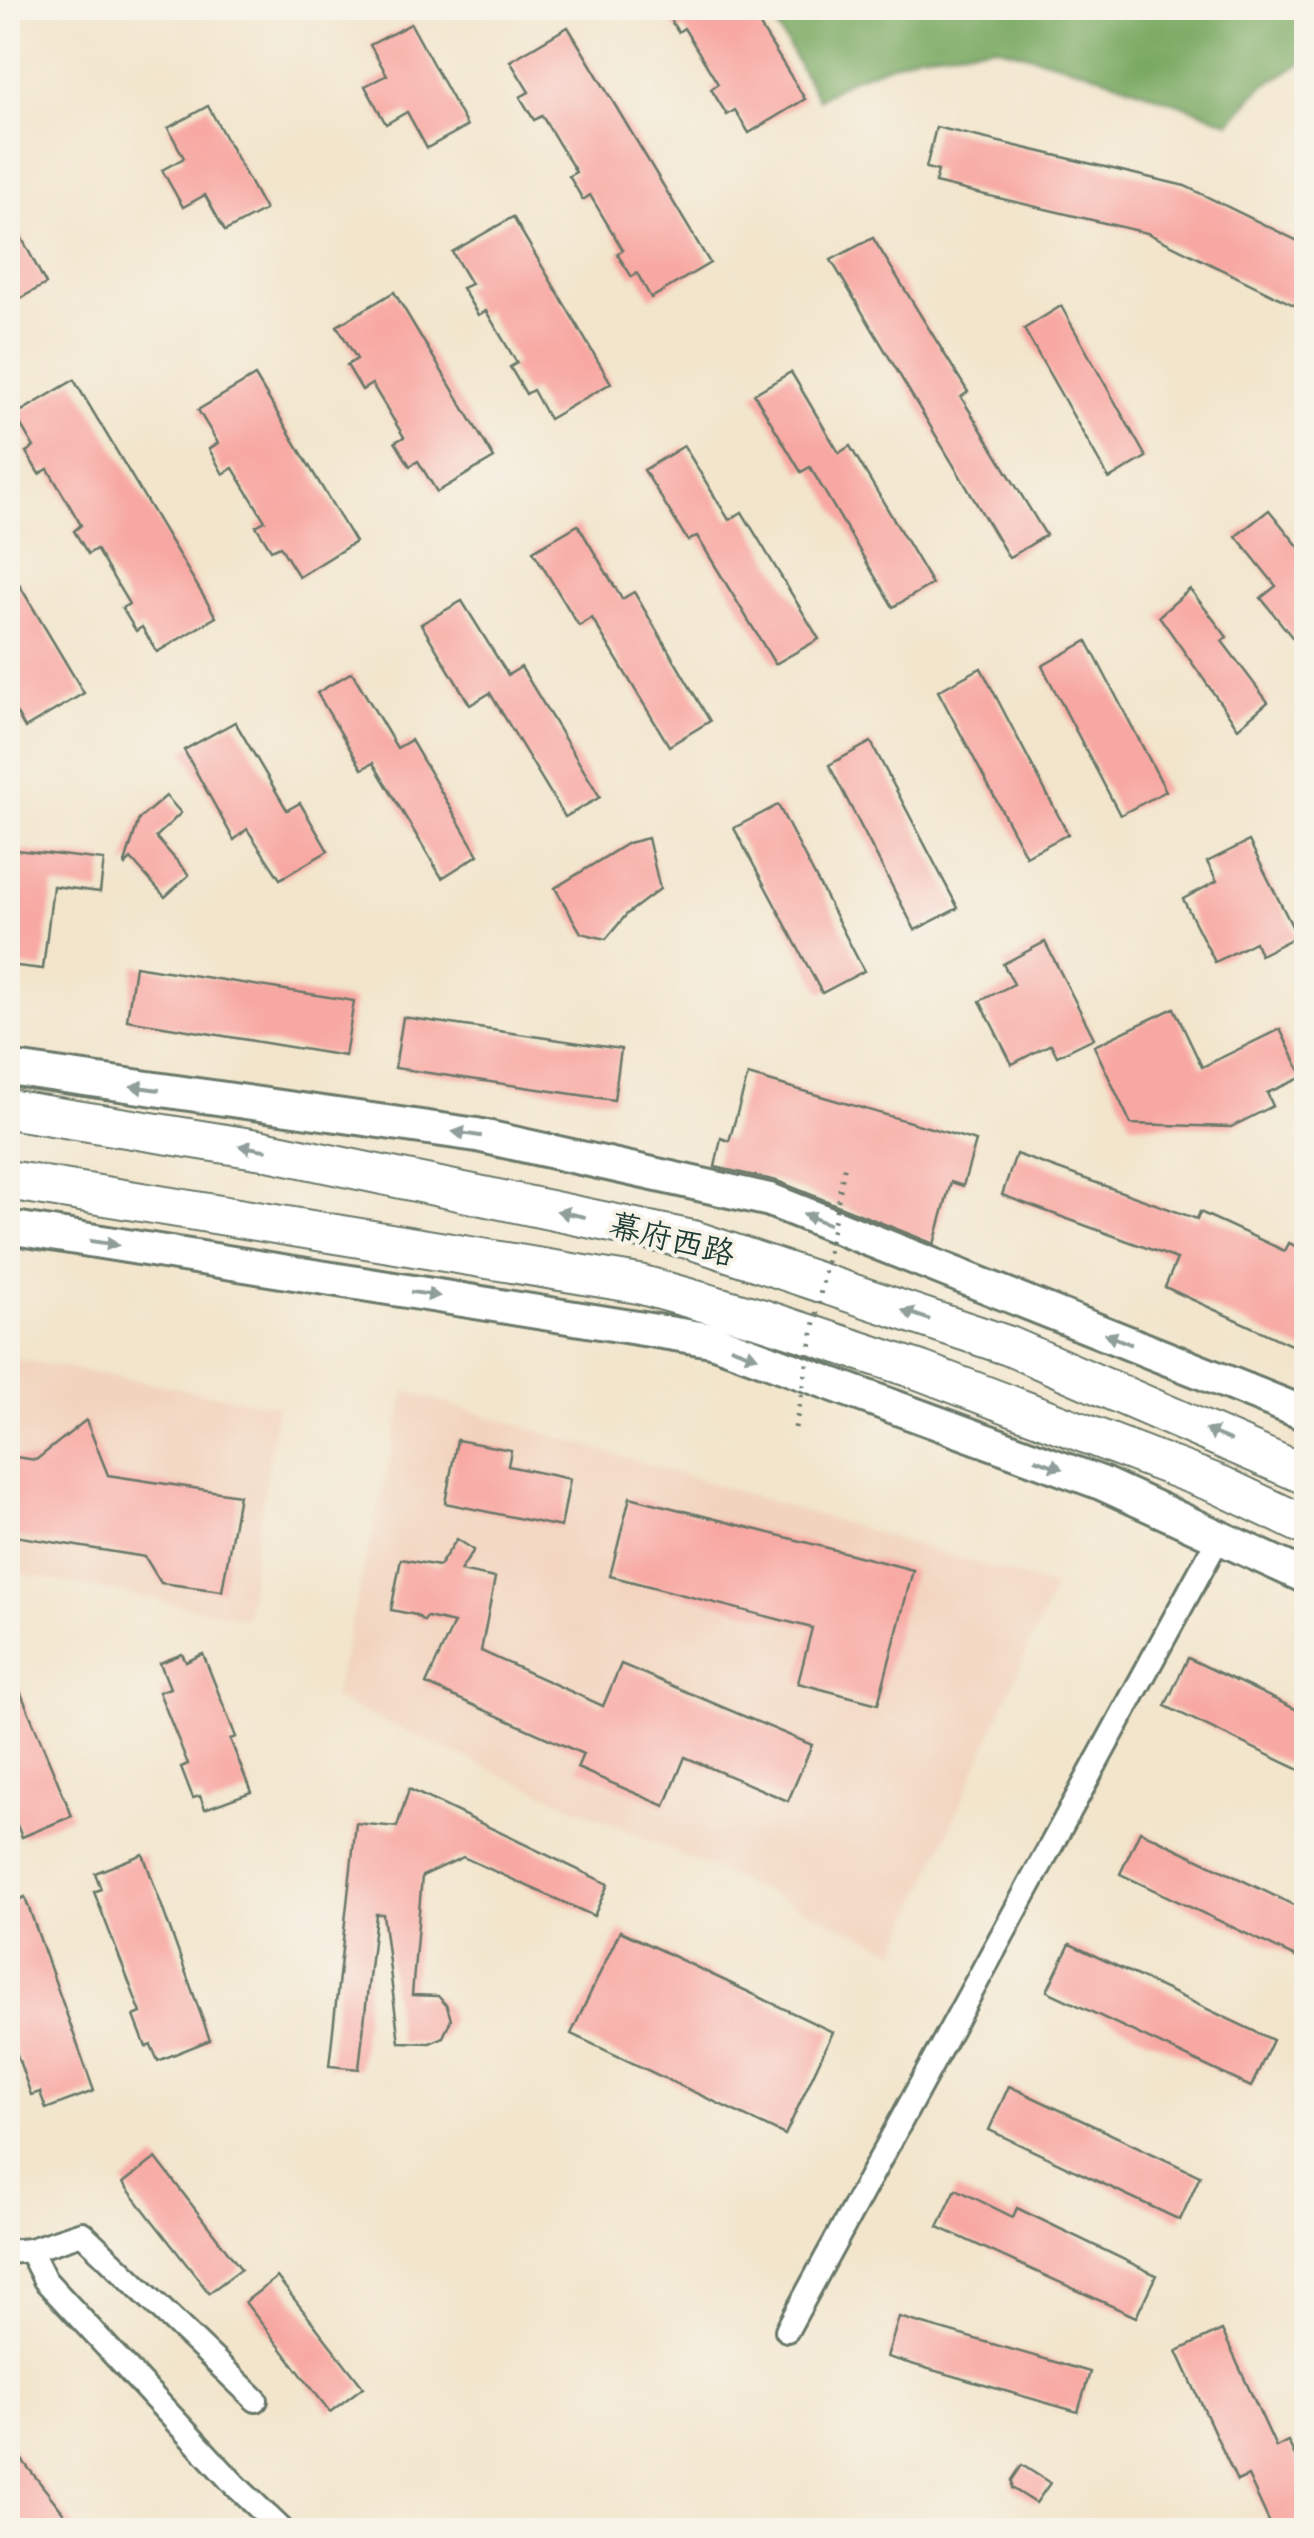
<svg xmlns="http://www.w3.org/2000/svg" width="1314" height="2538" viewBox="0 0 1314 2538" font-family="'Balsamiq Sans','LXGW WenKai TC',sans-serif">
	<rect width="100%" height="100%" fill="#f7f3e8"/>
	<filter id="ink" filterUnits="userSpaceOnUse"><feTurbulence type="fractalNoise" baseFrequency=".01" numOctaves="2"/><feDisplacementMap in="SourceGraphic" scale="20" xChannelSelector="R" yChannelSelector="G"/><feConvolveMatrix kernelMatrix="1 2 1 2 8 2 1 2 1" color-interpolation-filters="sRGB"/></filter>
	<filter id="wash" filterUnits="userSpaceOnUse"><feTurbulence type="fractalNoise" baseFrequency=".0048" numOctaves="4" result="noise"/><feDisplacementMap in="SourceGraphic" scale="40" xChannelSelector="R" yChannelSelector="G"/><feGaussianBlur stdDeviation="2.25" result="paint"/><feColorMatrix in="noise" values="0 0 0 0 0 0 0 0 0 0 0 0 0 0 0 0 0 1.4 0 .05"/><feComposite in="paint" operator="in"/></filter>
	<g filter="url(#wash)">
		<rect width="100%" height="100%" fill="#f2e5cc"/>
		<!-- built -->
		<g fill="#f2d4be">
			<polygon points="8,1357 277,1406 246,1618 8,1571"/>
			<polygon points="406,1391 1055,1587 897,1951 333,1699"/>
		</g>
		<!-- forest -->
		<polygon fill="#79a962" stroke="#4c734b" stroke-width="2.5" points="767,8 1306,8 1306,61 1262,86 1230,122 1081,69 995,46 918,54 851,79 818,99"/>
		<g id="blocks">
			<!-- building -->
			<g fill="#f8a8a3">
				<polygon points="663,8 749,8 805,99 749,133 735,110 727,115 711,89 718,84 684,28 678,32"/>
				<polygon points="411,24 467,126 427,148 407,112 386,124 365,86 387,75 370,45"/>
				<polygon points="568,27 710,263 651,298 637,273 632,277 617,254 623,250 590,195 583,200 569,176 576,172 542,116 534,120 520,97 529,92 510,61"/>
				<polygon points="208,106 265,210 225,231 205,195 183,207 162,170 184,158 168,128"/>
				<polygon points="936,127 1185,186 1306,245 1306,311 1147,233 935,183 938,171 926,168"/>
				<polygon points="8,212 46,284 8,305"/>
				<polygon points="513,217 611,383 549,419 533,390 526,394 510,367 517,363 486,311 478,315 462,288 471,284 452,252"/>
				<polygon points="873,238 968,392 961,397 1046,535 1009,558 831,260"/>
				<polygon points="394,292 494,458 437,492 418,461 410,466 395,442 404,437 372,384 362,390 347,365 357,359 337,326"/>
				<polygon points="1061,306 1146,457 1109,479 1024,329"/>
				<polygon points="791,372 839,453 850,446 932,584 893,607 810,467 801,472 754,394"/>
				<polygon points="255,376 355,542 299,577 280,546 271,550 256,526 265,521 233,468 223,474 209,449 218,443 198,410"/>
				<polygon points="74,380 216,617 157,652 142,627 136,631 122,608 129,604 96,549 88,554 74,531 81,525 48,469 39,474 26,452 34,447 15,415"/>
				<polygon points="684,446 729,520 742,512 819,639 775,664 697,536 688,541 644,470"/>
				<polygon points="1269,510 1306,556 1306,655 1261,598 1276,586 1236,536"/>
				<polygon points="578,525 622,599 634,592 710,721 669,746 592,618 579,626 533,551"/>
				<polygon points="8,566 84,693 25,728 8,698"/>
				<polygon points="1190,589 1227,637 1222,641 1268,702 1238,728 1159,616"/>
				<polygon points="462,601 508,675 521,667 600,797 565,817 490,693 470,705 421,624"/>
				<polygon points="1087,641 1166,791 1120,815 1042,666"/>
				<polygon points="981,668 1068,834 1026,856 938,691"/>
				<polygon points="352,672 397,748 411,740 478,855 442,878 373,763 362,769 317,693"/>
				<polygon points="235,722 287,810 300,803 328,851 280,879 247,829 234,840 184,750"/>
				<polygon points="871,742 958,908 915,930 829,765"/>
				<polygon points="166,796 181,813 156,837 189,875 165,897 131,859 124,866 139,819"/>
				<polygon points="778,805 864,971 822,993 734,828"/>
				<polygon points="648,838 660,889 627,914 606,939 581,933 555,888 628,843"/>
				<polygon points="1249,841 1297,936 1260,955 1255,942 1215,962 1183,899 1217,881 1207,862"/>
				<polygon points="8,849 104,860 100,892 53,886 43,969 8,965"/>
				<polygon points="1045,942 1094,1038 1057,1056 1051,1044 1012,1064 980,1001 1014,984 1003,964"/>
				<polygon points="135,966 354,1001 345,1056 127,1020"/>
				<polygon points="1174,1008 1202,1067 1280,1029 1303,1077 1267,1093 1273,1106 1231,1127 1131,1124 1094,1046"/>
				<polygon points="403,1017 621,1049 614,1100 395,1068"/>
				<polygon points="748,1075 976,1141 963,1186 951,1182 934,1244 777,1181 715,1167 721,1138 729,1141"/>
				<polygon points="1016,1154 1197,1219 1200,1212 1285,1251 1289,1243 1306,1251 1306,1352 1165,1287 1177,1259 1002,1195"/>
				<polygon points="86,1420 108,1475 239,1495 222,1591 161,1583 145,1557 8,1535 8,1456 36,1460"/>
				<polygon points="457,1440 511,1450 508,1466 570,1479 561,1527 445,1503"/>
				<polygon points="630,1497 913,1570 878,1704 798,1683 812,1628 610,1576"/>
				<polygon points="457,1539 474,1550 460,1571 495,1578 481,1651 603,1706 621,1664 812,1745 788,1801 685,1757 665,1806 577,1768 583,1754 426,1684 454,1623 427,1617 424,1621 416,1615 391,1610 401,1559 439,1566"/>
				<polygon points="182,1654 186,1662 203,1654 236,1737 230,1739 251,1792 205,1809 200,1796 193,1798 181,1767 188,1764 159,1692 170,1688 160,1663"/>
				<polygon points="1188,1658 1306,1714 1306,1773 1165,1706"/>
				<polygon points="8,1662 72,1816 22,1837 8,1804"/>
				<polygon points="409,1789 608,1884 594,1916 463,1857 422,1876 412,1995 438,1996 447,2006 451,2020 443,2037 430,2043 399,2042 383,1914 376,1914 359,2069 329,2066 356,1823 397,1827"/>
				<polygon points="1140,1831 1306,1911 1306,1962 1120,1874"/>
				<polygon points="143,1854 210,2040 158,2061 151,2045 146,2047 134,2016 141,2013 94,1892 101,1889 95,1873"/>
				<polygon points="25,1897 94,2091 46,2109 40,2092 31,2095 8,2029 8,1904"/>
				<polygon points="620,1931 833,2032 785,2135 571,2034"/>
				<polygon points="1070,1944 1273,2040 1251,2087 1047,1991"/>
				<polygon points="1009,2086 1200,2176 1180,2220 989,2130"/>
				<polygon points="156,2158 241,2269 209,2293 123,2183"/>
				<polygon points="956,2189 1013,2217 1017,2208 1156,2275 1136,2317 938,2227"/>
				<polygon points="277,2277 363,2387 330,2412 245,2302"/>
				<polygon points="899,2317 1090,2372 1078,2412 887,2357"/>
				<polygon points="1222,2330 1276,2447 1288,2441 1306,2480 1306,2520 1284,2530 1273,2530 1248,2476 1237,2481 1177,2351"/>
				<polygon points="8,2442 77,2530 8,2530"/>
				<polygon points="1022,2465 1050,2483 1036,2503 1012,2488 1012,2480"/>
			</g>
		</g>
	</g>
	<g filter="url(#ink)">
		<use href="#blocks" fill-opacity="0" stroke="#697869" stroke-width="2.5"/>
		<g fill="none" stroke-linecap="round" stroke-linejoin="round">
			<defs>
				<g id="minor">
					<polyline points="30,2250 45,2280 234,2484 282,2530"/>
					<polyline points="8,2252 30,2250 82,2233 256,2400"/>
					<polyline points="787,2330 1219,1537"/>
				</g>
				<g id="secondary">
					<polyline points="8,1068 477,1135 770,1200 1306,1414"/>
					<polyline points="8,1227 712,1340 1101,1483 1306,1577"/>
				</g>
				<g id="trunk">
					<polyline points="8,1109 263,1150 693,1240 1009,1346 1306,1475"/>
					<polyline points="8,1180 639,1284 763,1319 921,1371 1220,1485 1306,1526"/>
				</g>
			</defs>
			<!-- minor casing -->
			<use href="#minor" stroke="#697869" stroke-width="28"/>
			<!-- secondary casing -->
			<use href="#secondary" stroke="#697869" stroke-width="38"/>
			<!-- trunk casing -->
			<use href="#trunk" stroke="#697869" stroke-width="42"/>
			<!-- minor -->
			<use href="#minor" stroke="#fff" stroke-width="22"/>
			<!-- secondary -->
			<use href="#secondary" stroke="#fff" stroke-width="32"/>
			<!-- trunk -->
			<use href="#trunk" stroke="#fff" stroke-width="38"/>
			<!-- path-bridge -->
			<polyline stroke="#697869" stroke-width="5" stroke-dasharray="2.5 8" stroke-linecap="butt" points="795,1428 845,1163"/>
		</g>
		<!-- one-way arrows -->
		<defs><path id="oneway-solid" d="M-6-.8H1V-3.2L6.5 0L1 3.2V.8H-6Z" transform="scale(2.5)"/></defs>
		<g fill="#8f9e9a">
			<use href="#oneway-solid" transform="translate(145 1088) rotate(-172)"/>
			<use href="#oneway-solid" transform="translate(467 1134) rotate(-171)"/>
			<use href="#oneway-solid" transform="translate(253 1148) rotate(-170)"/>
			<use href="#oneway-solid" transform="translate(571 1214) rotate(-168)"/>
			<use href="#oneway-solid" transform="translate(816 1219) rotate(-158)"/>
			<use href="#oneway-solid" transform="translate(104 1243) rotate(9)"/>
			<use href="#oneway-solid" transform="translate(425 1294) rotate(9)"/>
			<use href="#oneway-solid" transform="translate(916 1315) rotate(-161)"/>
			<use href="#oneway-solid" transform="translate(1118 1339) rotate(-158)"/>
			<use href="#oneway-solid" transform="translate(744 1352) rotate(20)"/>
			<use href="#oneway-solid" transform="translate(1218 1435) rotate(-157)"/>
			<use href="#oneway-solid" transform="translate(1049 1464) rotate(20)"/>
		</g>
	</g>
	<g text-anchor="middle" stroke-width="8" stroke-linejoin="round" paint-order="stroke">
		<!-- street labels -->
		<g font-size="32" fill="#1f3d34" stroke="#f7f3e8">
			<text transform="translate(672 1239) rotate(14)" y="11">幕府西路</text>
		</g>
	</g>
	<!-- margin -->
	<rect width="1314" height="2538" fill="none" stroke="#f7f3e8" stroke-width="40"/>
</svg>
